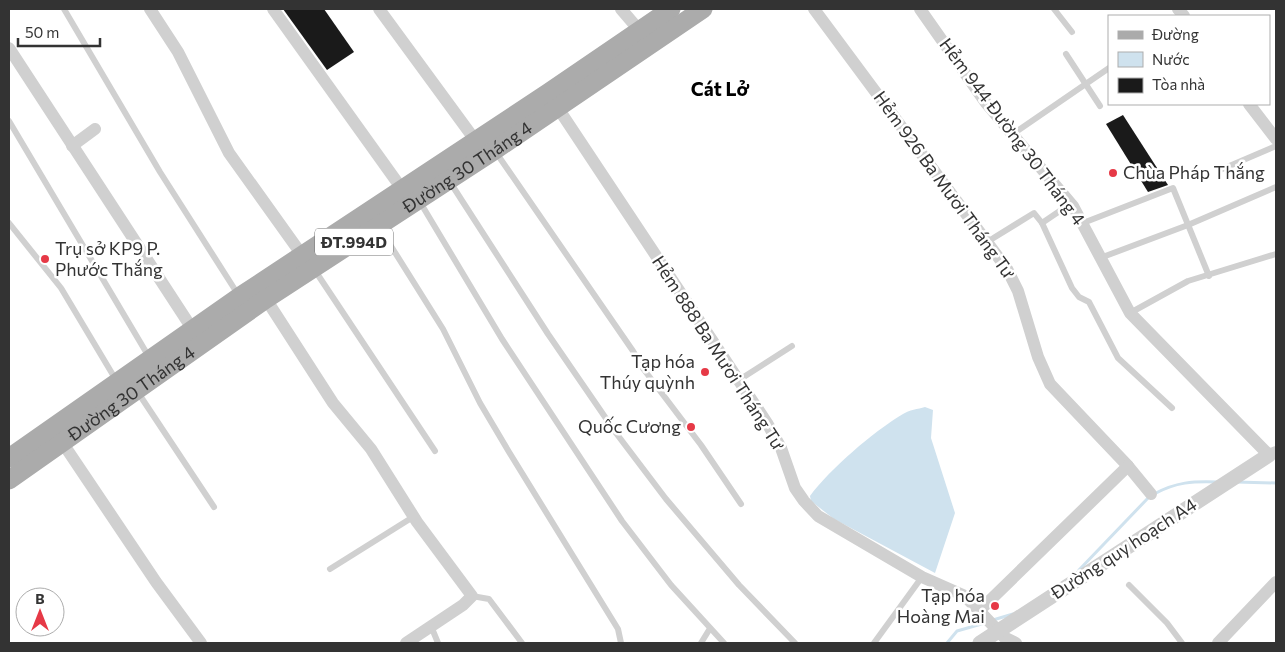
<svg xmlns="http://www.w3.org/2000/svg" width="1285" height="652" viewBox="0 0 1285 652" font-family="Commissioner,sans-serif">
	<rect width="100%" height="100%" fill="#fff"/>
	<!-- water -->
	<path fill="#cfe2ee" d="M925,407L933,410L931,438L955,513L935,573L834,519L811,501L810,496C830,469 873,432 903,414C909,410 918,409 925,407Z"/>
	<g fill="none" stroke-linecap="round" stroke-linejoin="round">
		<!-- stream -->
		<g stroke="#cfe2ee" stroke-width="3">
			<polyline points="1236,482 1276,483"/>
			<path d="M1154,494C1176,482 1193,481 1218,482"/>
			<polyline points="1079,570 1149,497"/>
			<polyline points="993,620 1013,614"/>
			<polyline points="947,643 957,631 985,623"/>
		</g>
	</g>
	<!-- building -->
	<g fill="#1a1a1a">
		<polygon points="283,9 324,9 354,52 327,70"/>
		<polygon points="1123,115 1168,185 1148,192 1106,124"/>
	</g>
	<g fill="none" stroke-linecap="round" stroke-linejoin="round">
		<!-- service -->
		<g stroke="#d0d0d0" stroke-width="6">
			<polyline points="64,9 160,172 239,296"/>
			<polyline points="1054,9 1072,32"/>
			<polyline points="1066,54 1100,106"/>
			<polyline points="9,121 149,357"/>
			<polyline points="1013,134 1109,68"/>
			<polyline points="495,151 633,351 642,367 701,445 741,504"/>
			<polyline points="1220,170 1276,146"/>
			<polyline points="450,182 548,334 616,433 666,499 739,585 795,643"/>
			<polyline points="420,202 502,339 622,521 671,585 724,643"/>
			<polyline points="9,223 61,288 116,380"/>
			<polyline points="1042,223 1072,288 1079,297 1089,302 1118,358 1172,408"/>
			<polyline points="1083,223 1173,188 1209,276"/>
			<polyline points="379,227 443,329 480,403 509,452 618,629 621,643"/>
			<polyline points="987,242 1034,213 1042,223 1070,204"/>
			<polyline points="1100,258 1188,225 1276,187"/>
			<polyline points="314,269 435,451"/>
			<polyline points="1130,313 1188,281 1276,254"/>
			<polyline points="739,380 792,346"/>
			<polyline points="137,391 214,507"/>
			<polyline points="330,569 413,517"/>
			<polyline points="1129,585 1167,623 1182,643"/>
			<polyline points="472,596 489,599 522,643"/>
			<polyline points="431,626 438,643"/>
			<polyline points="701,643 709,630"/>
			<polyline points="874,643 922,577"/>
		</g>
		<!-- minor -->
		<g stroke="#d0d0d0" stroke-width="12">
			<polyline points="150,9 178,52 229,153 302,255"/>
			<polyline points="273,9 402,189"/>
			<polyline points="379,9 475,140"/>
			<polyline points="621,9 639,30"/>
			<polyline points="814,9 1007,269 1018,291 1038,357 1050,384 1128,466 979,611"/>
			<polyline points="920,9 986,103 1073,206 1130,313 1262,448 1269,455 1276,452"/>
			<polyline points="1178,9 1184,16"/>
			<polyline points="9,48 193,330"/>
			<polyline points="554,102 767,423 781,448 795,488 804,501 818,516 922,577 965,596 1004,637 1016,643"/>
			<polyline points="1249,104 1276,139"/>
			<polyline points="72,146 95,129"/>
			<polyline points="266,299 333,403 371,449 417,522 472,596 463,605 406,643"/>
			<polyline points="62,442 156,582 201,643"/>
			<polyline points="1128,466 1151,494"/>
			<polyline points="1218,643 1276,582"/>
		</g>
		<!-- tertiary -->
		<polyline stroke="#d0d0d0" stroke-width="15" points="980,643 1269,455"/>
		<!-- primary -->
		<g stroke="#ababab" stroke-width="19">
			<polyline points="9,458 239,297 548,93 671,9"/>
			<path id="s1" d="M9,480L266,299L495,150L703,9"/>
		</g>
	</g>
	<!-- markers -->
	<g fill="#e63946" stroke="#fff" stroke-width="2">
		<circle cx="1113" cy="173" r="5"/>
		<circle cx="45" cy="259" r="5"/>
		<circle cx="705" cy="372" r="5"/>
		<circle cx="691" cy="427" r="5"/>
		<circle cx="995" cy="606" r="5"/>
	</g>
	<g text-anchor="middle" stroke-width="5" stroke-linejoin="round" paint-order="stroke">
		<!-- shield labels -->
		<rect fill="#fff" stroke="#707070" stroke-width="1" x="315" y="228.5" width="78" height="27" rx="4"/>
		<g font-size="16" font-weight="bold" fill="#333">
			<text x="354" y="248">ĐT.994D</text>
		</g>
		<!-- street labels -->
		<g font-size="18" fill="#333" stroke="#fff">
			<text transform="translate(1012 132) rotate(53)" y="6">Hẻm 944 Đường 30 Tháng 4</text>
			<text dy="6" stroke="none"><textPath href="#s1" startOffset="555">Đường 30 Tháng 4</textPath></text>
			<text transform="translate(944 185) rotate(54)" y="6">Hẻm 926 Ba Mươi Tháng Tư</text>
			<text transform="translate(718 353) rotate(57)" y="6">Hẻm 888 Ba Mươi Tháng Tư</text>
			<text dy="6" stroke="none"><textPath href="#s1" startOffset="150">Đường 30 Tháng 4</textPath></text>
			<text transform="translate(1124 549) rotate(-33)" y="6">Đường quy hoạch A4</text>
		</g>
		<!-- poi labels -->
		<g font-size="18" fill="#333" stroke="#fff" text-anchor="end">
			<text x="1123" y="179" text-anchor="start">Chùa Pháp Thắng</text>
			<text x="55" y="255" text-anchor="start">Trụ sở KP9 P.<tspan x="55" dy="21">Phước Thắng</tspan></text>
			<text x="695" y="368">Tạp hóa<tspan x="695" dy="21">Thúy quỳnh</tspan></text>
			<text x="681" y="433">Quốc Cương</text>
			<text x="985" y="602">Tạp hóa<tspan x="985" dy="21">Hoàng Mai</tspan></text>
		</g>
		<!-- neighbourhood labels -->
		<g font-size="19" font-weight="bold" fill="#000" stroke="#fff">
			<text x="720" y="96">Cát Lở</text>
		</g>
	</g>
	<!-- border -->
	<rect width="1285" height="652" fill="none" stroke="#333333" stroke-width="20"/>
	<!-- legend -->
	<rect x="1108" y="15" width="162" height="90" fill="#ffffff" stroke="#adadad"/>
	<rect x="1118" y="31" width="25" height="8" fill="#ababab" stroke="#adadad"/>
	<text x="1152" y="40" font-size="15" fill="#333333">Đường</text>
	<rect x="1118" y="52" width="25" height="15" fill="#cfe2ee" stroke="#adadad"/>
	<text x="1152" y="65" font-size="15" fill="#333333">Nước</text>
	<rect x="1118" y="78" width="25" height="15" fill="#1a1a1a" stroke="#adadad"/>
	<text x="1152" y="90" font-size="15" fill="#333333">Tòa nhà</text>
	<!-- north arrow -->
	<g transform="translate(40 612)"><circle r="24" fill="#ffffff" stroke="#adadad"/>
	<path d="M0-4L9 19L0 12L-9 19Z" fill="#e63946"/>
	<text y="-8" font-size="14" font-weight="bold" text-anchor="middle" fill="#333333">B</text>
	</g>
	<!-- scale -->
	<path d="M18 38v8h82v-8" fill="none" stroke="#333333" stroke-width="2.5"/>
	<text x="25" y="38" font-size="15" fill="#333333" stroke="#ffffff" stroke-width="4" paint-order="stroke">50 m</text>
</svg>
